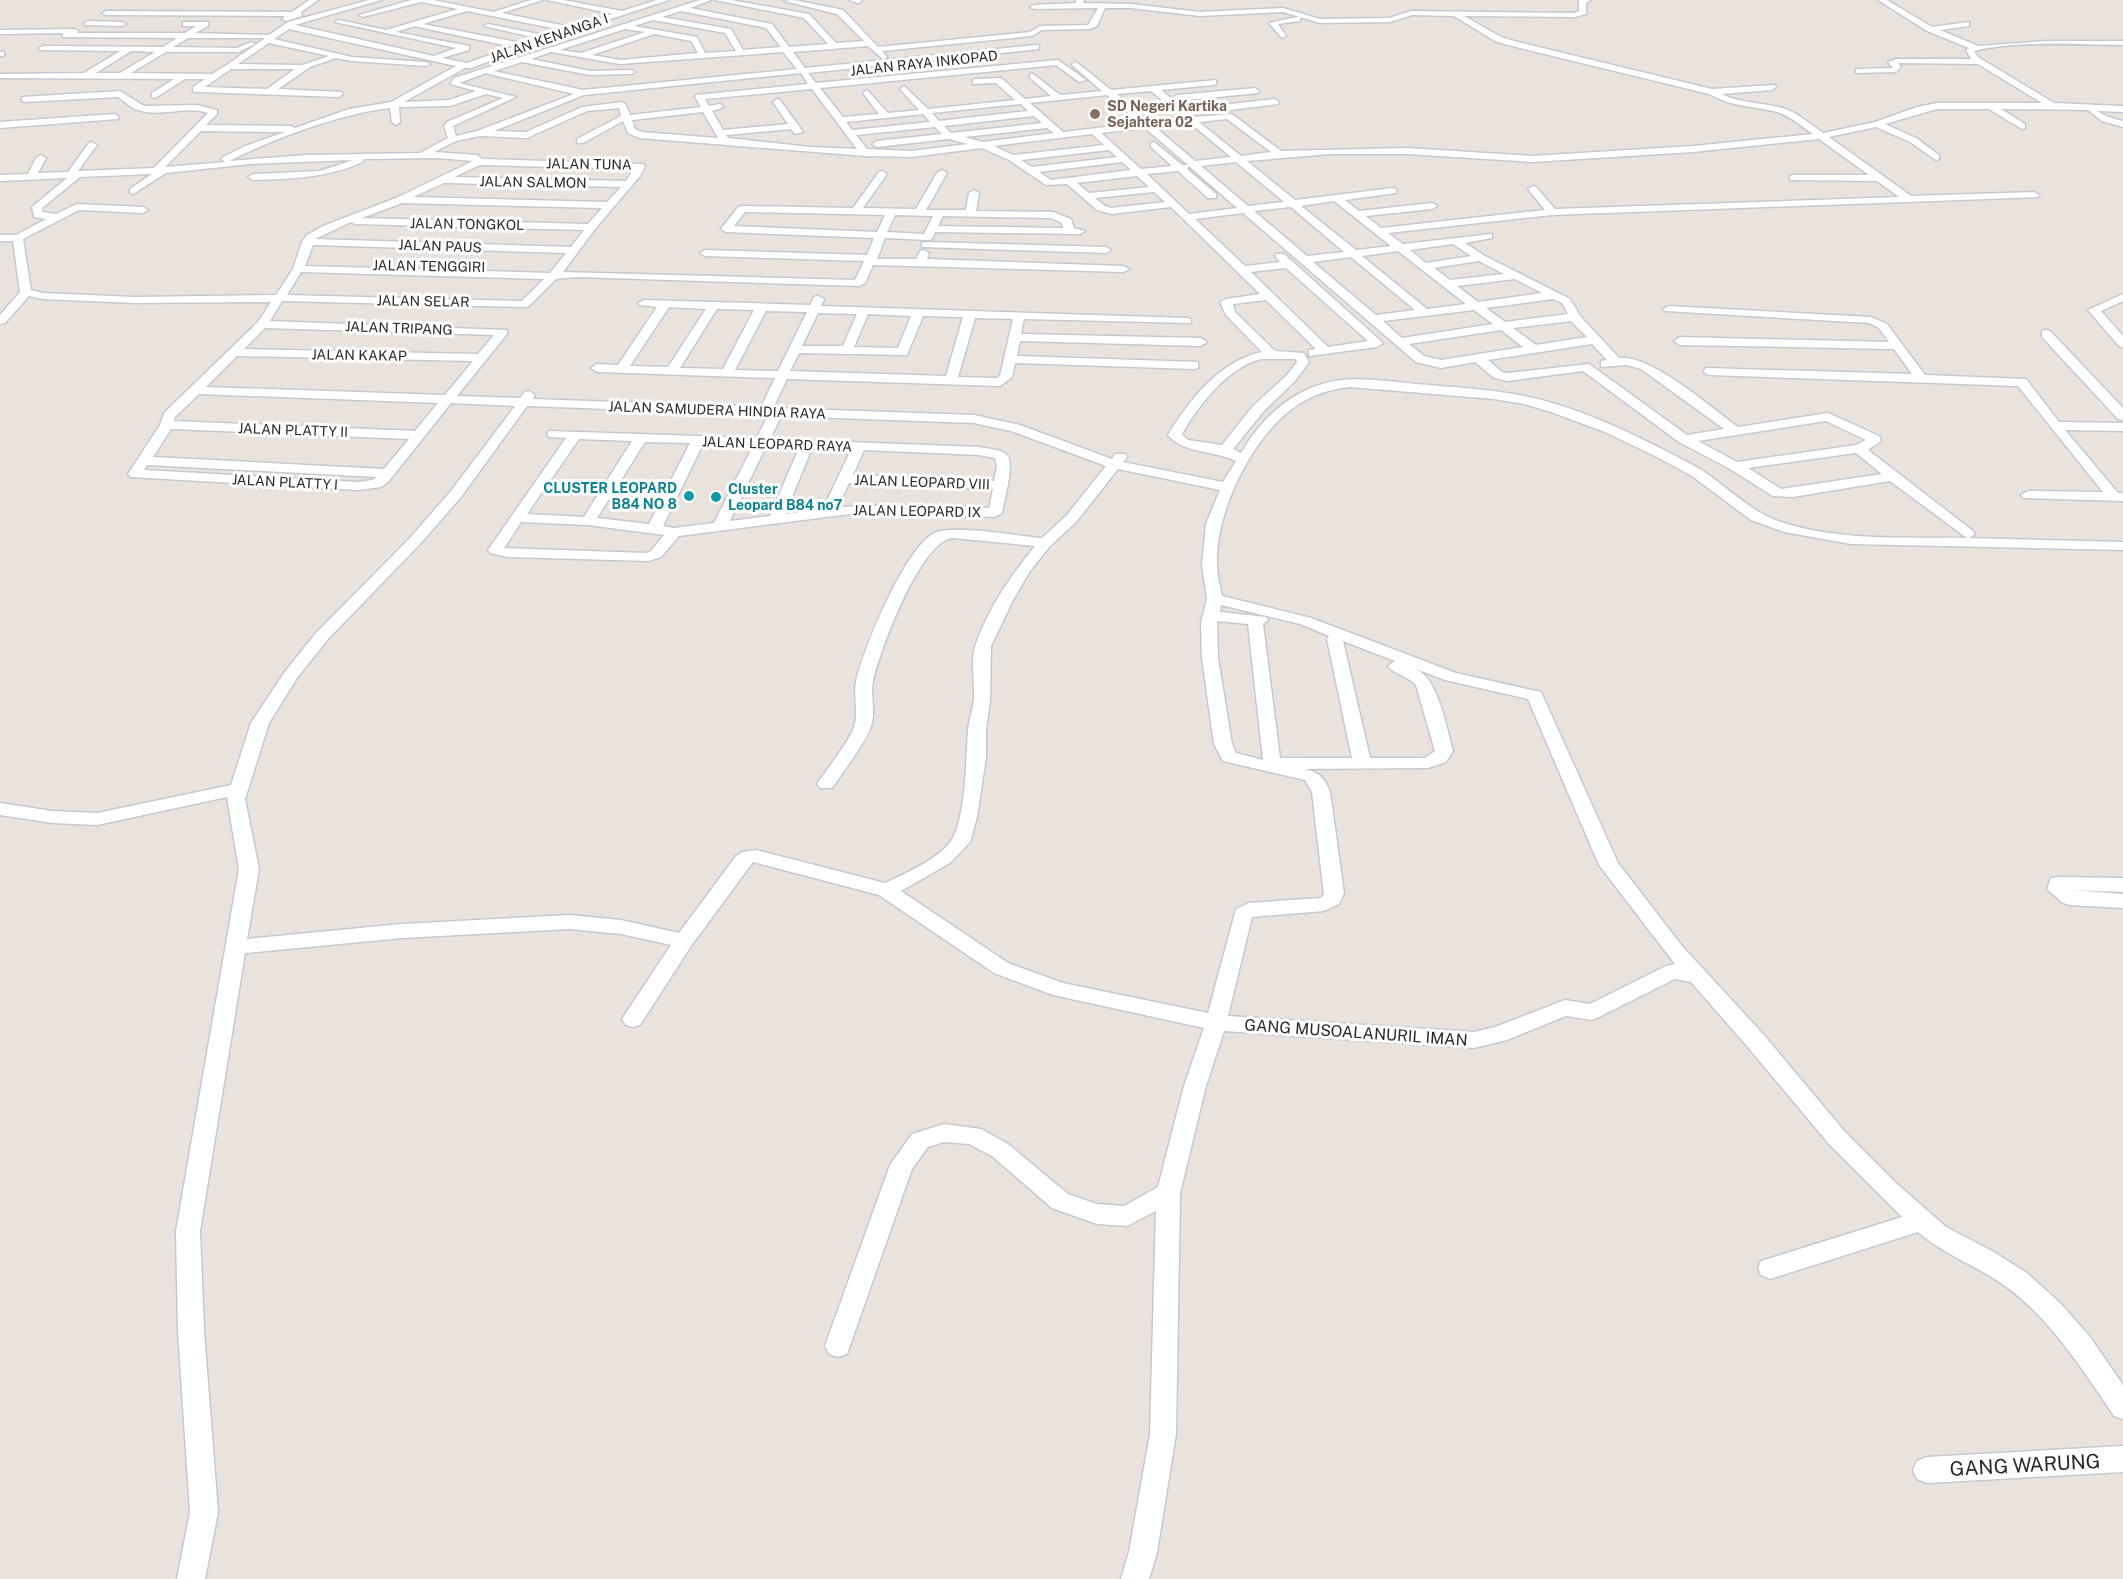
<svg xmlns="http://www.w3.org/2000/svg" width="2123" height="1579" viewBox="0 0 2123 1579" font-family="'Public Sans',sans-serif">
	<rect width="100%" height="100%" fill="#eae3dd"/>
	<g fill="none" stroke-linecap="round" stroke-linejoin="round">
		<defs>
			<g id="minor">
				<polygon points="309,0 318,0 301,12 302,16 286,21 282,19 285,16 106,15 102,13 106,11 292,12"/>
				<path d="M369,0H381L295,25L434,56L456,48L335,22L339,20L386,30L458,9L421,2L363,17L359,15L411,0H433L493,12L531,0H543L502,13L571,27L613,14L547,0H563L622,11L657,0H669L549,39L471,68H465L404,102L449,100L476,91L450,84L454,78L700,0H711L690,8L772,24L789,47L828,44L804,18L715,0H731L809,14L836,43L864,41L837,14L784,1L794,0L843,10L878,47L1030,32L1040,26L1088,25L1098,8L1034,9L1030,7L1034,5L1076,3V0H1084L1083,3L1131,4L1200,12L1283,8L1320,19L1389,18L1411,11L1574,13L1579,11V0H1591L1586,3V14L1575,17L1464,16L1501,37L1514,41L1712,89L1775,85L1776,87L1772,90L1722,94C1741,104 1762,102 1782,108C1797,112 1810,124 1823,133L1875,122L1917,107L1937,103H2042L1978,64L1898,63L1901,67L1896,72L1856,73V69H1859L1893,68L1888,62L1896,59H1971L1966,50L1969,48L1927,31L1878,0H1887L1932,27L1969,22V26L1940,30L1978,46L2047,41H2123V45C2078,45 2018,40 1974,51L1978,57L2054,103L2123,106V112L2097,111L2108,117L2123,121V127L2102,121L2088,110L2001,109L2025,124V128L2022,129L1989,109H1937L1885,124L1916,138L1939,155V159L1936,160L1910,142L1876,127L1829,137L1911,196L2034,192L2039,195L2038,197L1552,215L1388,233L1403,244L1492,234V238L1465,243L1485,256L1570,299L1580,316L1619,358C1651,354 1711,408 1738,427L1828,413L1879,436L1881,441L1868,450L1973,531L1975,534L1969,538L2123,542V550L1851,544L1784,532L1751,520L1692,476L1657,457L1605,432L1551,412L1524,404L1494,399L1350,387C1334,389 1320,392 1306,400C1256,426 1215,510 1217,564C1217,575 1220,586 1222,596L1311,618L1456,673L1541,692L1618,863L1682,946L1763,1034L1845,1132L1896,1183L1946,1227L1992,1251L2027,1273L2061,1304L2090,1337L2123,1385V1419L2114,1416C2083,1370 2053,1322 2008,1288C1980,1267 1944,1255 1918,1232L1770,1279L1761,1275L1758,1268L1761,1261L1902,1217L1829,1144L1747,1046L1691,982L1675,979L1599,1017L1592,1020L1566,1016L1507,1040L1474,1048L1224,1031L1206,1086L1180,1193L1176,1434L1157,1552L1149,1579H1121L1129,1552L1150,1434L1156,1211L1127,1226L1097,1224L1052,1208L992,1156L969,1144L944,1142L928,1147L912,1169L847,1354L838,1357L829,1354L825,1346L890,1165L912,1134L944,1124L981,1129L1008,1144L1068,1194L1097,1204L1124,1206L1158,1187L1184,1086L1204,1028L1053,995L994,973L879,895L753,862L691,946L640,1025L633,1027L626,1025L622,1019L671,945L621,934L570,929L402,938L245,953L200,1231L204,1331L218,1512L205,1579H177L190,1512L178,1331L176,1231L239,869L227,797L97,825L52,823L0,815V803L52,811L97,813L231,785L251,723L284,673L316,633L409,539L451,491L515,406L451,403L388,482L381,487L359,490L130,477L128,474L160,425L164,413L258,322L271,302L135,303L43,299L29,296L5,323L0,324V315L20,292L13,241H0V235H16L46,219L34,217L32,207L67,178L0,181V175L28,174L36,158L41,155L46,158L38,173L68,172L89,143L92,142L97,145L78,171L154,168L208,113C185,105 161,118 138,110C130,108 125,101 118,97L25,102L22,101V97L120,91L144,106L197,105L217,110V114L206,125L291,126L295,128L349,109L391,102L456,66L289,29L274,39L352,57L426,62L430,64L426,66L352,61L336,58L310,67L278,89L342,92L343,94L339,97L196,92L193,91V87L205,79H185L155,98L152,97V93L174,79L0,78V74L84,73L120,51L40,50L39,48L43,46L163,47L177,38L66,37H63V33L0,34V30L75,29L79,31L77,33H185L196,26H183V22H208V26L195,33L269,35L288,22ZM1105,8H1131L1200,16L1283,12L1320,23L1390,22L1412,15L1454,16L1495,41L1508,45L1709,94C1735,108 1750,105 1777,112C1790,116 1801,126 1813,134L1693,146L1532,156L1407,148L1281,151L1232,114L1194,117L1161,90L1213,85L1216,84V80L1111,90L1076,62L1072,64L1073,66L1102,91L1060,95L1033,74H1030V78L1051,96L1025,99L1001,78L976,79L973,80V84L996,83L1015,100L928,109L904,86L900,89L919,110L888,113L867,90L863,93L879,114L843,117L820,88L1056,65L1079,82L1086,80L1058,60L816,83L808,73L1039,49V45H1036L805,68L793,52L868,46L883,59L887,57L882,51L1032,36L1042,30L1090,29L1097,26ZM467,11L562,30L544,35L488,24L484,26L536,38L521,43L423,24ZM681,11L766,28L781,47L743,50L731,29L662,17ZM653,20L725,33L736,51L705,53L697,37L634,26ZM415,26L418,27L513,47L467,63L442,58L469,50V46L396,32ZM625,29L645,32L581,53L560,50ZM654,34L691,41L698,53L620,60L592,55ZM188,38H264V39L228,64L212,74L131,73L166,52H238L255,44L251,42L237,48L173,47ZM269,43L329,56L302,65L238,64ZM131,51L155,52L120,73H96ZM551,52L620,64L783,52L797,69L583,90L494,71L522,62L590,75L631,74L635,72L631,70L590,71L531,59ZM231,69H295L267,89L205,87ZM486,73L489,74L574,94L477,131L456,136L453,126L516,97L459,83ZM801,73L808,84L696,95L695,97L701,107L630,115L626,105L622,102L582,107L526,132L494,131L584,95ZM812,89L857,149L811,147L728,138L726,135L791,129L795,134L803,132L780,100L777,99L773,102L788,124L723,130L712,111L724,107L720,104L709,106L705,99ZM1151,91L1184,118L1149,122L1117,94ZM486,94L503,98L447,122L444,126L448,138L420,153L307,155L229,161C273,139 342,113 390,108L392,122L396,125L400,122L399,107L450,106ZM1107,95L1140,123L1063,132L1030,103ZM1021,104L1028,111L939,121L932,113ZM619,108L621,116L577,139V143H583L623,121L628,133L639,138L865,156L911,157L982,148L1009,160L1046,185L1067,184L1097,210L1111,214L1171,207L1260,294L1226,299L1220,302L1226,315L1262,352C1221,360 1189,400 1168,435C1184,454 1214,450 1236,461L1223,482L1123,462L1127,457L1125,454H1115L1112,459L1020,425L974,415L773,408L787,379L1000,386L1012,377L1015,363L1194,369L1198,368V362L1017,356L1020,341L1201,346L1207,342L1201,338L1021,334L1024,319L1191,323V319L1187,318L821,306L824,299L818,296L814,297L810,305L644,300L638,303L640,305L657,307L618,365L597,364L591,368L597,372L775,378L762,405L763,407L533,399L535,395L529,391L525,392L520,398L457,396L507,334V330L270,321L282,301L525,307L529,306L556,279L577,277L859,286L865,283L873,265L1124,272L1129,269L1124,266L927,259L929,253L924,250L920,251L916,259H877L885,238L928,240L932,239L935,232L1080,234L1085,231L1074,228L1071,219L1053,212L976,211L979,193L974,190L969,193L966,210H926L947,173L942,170L937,173L916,209L863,208L887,174L882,171L879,172L853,208L742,206L738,207L721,229L726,232L874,238L867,255L705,250L700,253L705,256L864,261L855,280L563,272L595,229L640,176L645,166L643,164L482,159L477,155L434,152L456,141L480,136L527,138L587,111ZM703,112L718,138L641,132L635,129L632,120ZM923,114L930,122L852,130L846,122ZM1034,116L1042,123L951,133L944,126ZM1227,119L1271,152L1241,156L1199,122ZM1190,123L1231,157L1195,161L1155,127ZM935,127L942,134L877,141L872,144L877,147L949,139L968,144L911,151L867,149L856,135ZM1047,128L1054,133L983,142L964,137ZM1145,128L1188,165H1182L1154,142L1151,143V147L1172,166L1141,169L1101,133ZM201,131L285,132L245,146L223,157L221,159L225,162L165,167ZM1092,134L1104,145L1013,155L994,146ZM1819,139L1869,175H1793L1790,176V180L1877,181L1899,197L1555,209L1536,187L1533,186L1528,189L1545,210L1381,228L1366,216L1432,209L1437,206L1432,203L1359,211L1345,200L1396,193V189L1393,188L1295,200L1247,161L1330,154H1407L1532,162L1693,152ZM1109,150L1117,157L1032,167L1021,160ZM437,158L473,161L396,198L323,226L307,235L302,242L293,269L276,295L135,297L43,293L31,290L23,239L79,210L143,213L148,210L143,207L77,204L56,214L43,212L42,208L80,177L152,174L130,189V193L133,194L166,173L250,164L353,160L320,171L253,174L248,177L253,180C292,179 327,178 363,162L364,159ZM1122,162L1131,170L1051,180L1039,172ZM1236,162L1284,202L1248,206L1201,166ZM480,165L634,169L626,181L454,177ZM1189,166L1237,208L1189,214L1147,174L1178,171L1208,198H1216V194L1187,169ZM1137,176L1149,187L1089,193L1077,183ZM444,183H445L621,187L607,202L413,197ZM1154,192L1165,202L1111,208L1105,206L1095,198ZM1334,201L1391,246L1356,250L1301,206ZM402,203L602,208L588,224L362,218ZM1291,207L1344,252L1307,256L1254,211ZM745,212L885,215L877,232L734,226ZM1243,213L1416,362L1441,368L1475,362L1494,378L1508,381L1583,371L1679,442L1730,469L1773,496L1793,497L1890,481L1967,538C1908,537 1845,541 1787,524C1754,515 1731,490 1703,471C1692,464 1679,458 1668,452C1623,429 1574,406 1524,396C1489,389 1452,387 1416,384C1385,381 1352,375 1322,384C1286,395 1259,422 1241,453L1233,449L1263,412L1295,381L1309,362L1304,353L1275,351L1235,312L1233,304L1266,300L1316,349L1309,350V356L1377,347L1383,343L1284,254H1276L1275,256L1280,262L1245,266L1195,219ZM895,215L933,216L924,234L887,232ZM943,216L1051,218L1062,223L1063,228L938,226ZM351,222L355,224L584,230L571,247L315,239ZM1453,244L1471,256L1426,263L1410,250ZM313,245L566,253L550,273L305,266ZM1398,251L1466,304L1427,309L1362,256ZM1351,257L1415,310L1376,315L1313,262ZM1479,261L1504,274L1450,280L1434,268ZM1286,268L1368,341L1328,347L1251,272ZM301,272L544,279L522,301L287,295ZM1515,279L1542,293L1478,302L1457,286ZM1553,299L1562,303L1568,314L1505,322L1486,308ZM669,307L706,309L668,367L630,366ZM717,309L754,310L723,369L680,368ZM1474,310L1493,324L1402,338L1383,321ZM766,311L807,312L778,371L735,370ZM818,313L857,314L843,346H802ZM868,314L911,316L898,348L854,347ZM923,316L963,317L946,376L790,371L799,353L907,355ZM975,318L1013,319L1000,376L997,378L958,377ZM1571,321L1587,337L1536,345L1513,328ZM265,328L494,335L478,354L244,349ZM1501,330L1523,347L1441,360L1424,356L1409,344ZM1592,344L1607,360L1601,361V367L1627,365L1641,369L1724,429L1687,435L1589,364L1508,373L1502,372L1488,360ZM237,356L473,361L445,395L206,387ZM1261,359H1296L1297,362L1287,375L1253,406L1222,445L1188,440L1182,434C1198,406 1228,367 1261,359ZM199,394L438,403L415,431L174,421L175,417ZM527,406L768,415L757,438L549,431L547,434L549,437L566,438L488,550L490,553L507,557L648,561L661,557L679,536L850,514L896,513L995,517L1002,513C1004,501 1015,463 1007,455C1002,449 987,449 979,447L770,439L781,416L974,423L1011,431L1106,466L1066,516L1042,538C1018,536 957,525 937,532C907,542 863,650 856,681C853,695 859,713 854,727C849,742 827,769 817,784L820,788H832C841,775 868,739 871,726C876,712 870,695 873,681C880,650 920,541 953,538L1035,546C1011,575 988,609 976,644C970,660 975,682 974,699C973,709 969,720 968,730C966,760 966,812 953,838C943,857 903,875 885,883L756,850L742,852L736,856L679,933L621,920L570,915L402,924L247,939L259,869L245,799L269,723L297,678L328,639L419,545L461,497ZM1826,421L1866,440L1856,445L1737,462L1698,441ZM171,429L409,439L384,469L153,457ZM579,439L632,441L584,517L527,514ZM645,442L690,443L649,524L597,518ZM703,444L753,446L714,523L674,528L663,526ZM766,446L799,448L770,516L730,521ZM812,448L851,450L823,509L785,514ZM864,450L979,455L995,458L997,466L994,481L853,475ZM1856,453L1882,474L1781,489L1748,468ZM147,465L377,477L372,480L359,482L144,470ZM1118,469L1220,490L1206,524L1202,565L1207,599L1201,623L1202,658L1214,744L1223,761L1305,780L1312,792L1324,895L1320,898L1249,903L1236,909L1208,1013L1063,983L1008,963L901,891L950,863L970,842L977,817L986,757V729L990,701L991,646L1013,600L1030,571L1050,546L1076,522ZM849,483L993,489L989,508L896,505L838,507ZM521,522L588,525L664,535L651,551L646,553L504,548ZM1221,605L1300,624L1329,636L1327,639L1352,758H1280L1263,624L1268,620L1266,617L1220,612ZM1217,621L1248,624L1263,760L1236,753L1232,744L1218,658ZM1343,641L1395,661L1388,666C1395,675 1408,676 1416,685L1435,751L1425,758H1370ZM1416,669L1445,680L1528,699L1599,865L1675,964L1666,966L1590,1004L1565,1000L1495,1027L1474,1032L1228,1016L1252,917L1324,911L1339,904L1344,893L1330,792C1324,777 1319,772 1303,769L1428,768L1446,762L1453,751C1446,727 1439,680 1416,669Z"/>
				<polygon points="849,0 861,0 862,1 858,3"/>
				<polygon points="1297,17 1300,17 1300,21 1278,24 1286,36 1282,38 1269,23"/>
				<polygon points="88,21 122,22 126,24 122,26 85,25 84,23"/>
				<rect x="0" y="52" width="4" height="4"/>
				<polygon points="1255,88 1259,91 1258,93 1177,101 1173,98 1177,95"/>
				<polygon points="1275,99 1279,102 1278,104 1214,112 1210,109 1214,106"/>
				<polygon points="115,114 119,117 118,119 0,128 0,122"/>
				<polygon points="926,242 1106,247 1111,250 1106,253 922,247 922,243"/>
				<polygon points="2123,294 2123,301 2101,311 2123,336 2123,347 2119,346 2088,310"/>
				<polygon points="1669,306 1871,317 1887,324 1925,375 2026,379 2059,422 2123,423 2123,431 2065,430 2118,493 2123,493 2123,501 2023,498 2021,495 2028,491 2103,492 2018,386 1710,375 1706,374 1704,371 1706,368 1912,374 1894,349 1680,345 1674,341 1680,337 1889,342 1879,328 1869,323 1665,311 1663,309"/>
				<polygon points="2046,330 2050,331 2123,408 2123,420 2118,419 2042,337 2042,331"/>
				<polygon points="2058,877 2123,878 2123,892 2072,890 2123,894 2123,908 2070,905 2063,903 2047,889 2051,878"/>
				<polygon points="2123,1446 2123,1472 1927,1483 1917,1479 1913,1470 1917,1461 1927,1457"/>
			</g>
		</defs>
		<!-- minor casing -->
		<use href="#minor" stroke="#c4c9d1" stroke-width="3"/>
		<!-- minor -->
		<use href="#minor" fill="#fff" fill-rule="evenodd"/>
	</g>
	<!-- markers -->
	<circle fill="#8d6e63" stroke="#fff" stroke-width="2" cx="1095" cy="114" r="6"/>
	<g fill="#0f9aa8" stroke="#fff" stroke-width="2">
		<circle cx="689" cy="496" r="6"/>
		<circle cx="716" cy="497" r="6"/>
	</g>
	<g text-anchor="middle" stroke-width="6" stroke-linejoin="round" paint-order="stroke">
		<!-- far-street labels -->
		<g font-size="14" fill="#292929" stroke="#fff">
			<text transform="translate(549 38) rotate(-19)" y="5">JALAN KENANGA I</text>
			<text transform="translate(924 63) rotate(-6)" y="5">JALAN RAYA INKOPAD</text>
			<text transform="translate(589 164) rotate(1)" y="5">JALAN TUNA</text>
			<text transform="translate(533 182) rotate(1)" y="5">JALAN SALMON</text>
			<text transform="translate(467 224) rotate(1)" y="5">JALAN TONGKOL</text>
			<text transform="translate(440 246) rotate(2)" y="5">JALAN PAUS</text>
			<text transform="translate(429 266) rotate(1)" y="5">JALAN TENGGIRI</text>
			<text transform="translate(423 301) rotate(1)" y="5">JALAN SELAR</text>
			<text transform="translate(399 328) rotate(2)" y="5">JALAN TRIPANG</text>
			<text transform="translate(359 355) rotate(1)" y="5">JALAN KAKAP</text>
			<text transform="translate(717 410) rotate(2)" y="5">JALAN SAMUDERA HINDIA RAYA</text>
			<text transform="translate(293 430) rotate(2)" y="5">JALAN PLATTY II</text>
			<text transform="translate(777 444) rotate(2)" y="5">JALAN LEOPARD RAYA</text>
			<text transform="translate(285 482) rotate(3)" y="5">JALAN PLATTY I</text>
			<text transform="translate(922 482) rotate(2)" y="5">JALAN LEOPARD VIII</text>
			<text transform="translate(917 511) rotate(1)" y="5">JALAN LEOPARD IX</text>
		</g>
		<!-- far-education labels -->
		<g font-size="14" font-weight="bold" fill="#785e54" stroke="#fff" text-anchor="start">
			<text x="1107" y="111">SD Negeri Kartika<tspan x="1107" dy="16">Sejahtera 02</tspan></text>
		</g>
		<!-- far-culture labels -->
		<g font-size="14" font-weight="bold" fill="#0d838f" stroke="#fff" text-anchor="end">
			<text x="677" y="493">CLUSTER LEOPARD<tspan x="677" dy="16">B84 NO 8</tspan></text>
			<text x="728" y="494" text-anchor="start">Cluster<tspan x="728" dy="16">Leopard B84 no7</tspan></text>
		</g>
		<!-- street labels -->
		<g font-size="16" fill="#292929" stroke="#fff">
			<text transform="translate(1356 1032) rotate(4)" y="6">GANG MUSOALANURIL IMAN</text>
		</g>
		<!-- near-street labels -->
		<g font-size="20" fill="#292929" stroke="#fff">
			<text transform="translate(2025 1465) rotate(-3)" y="7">GANG WARUNG</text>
		</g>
	</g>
</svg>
